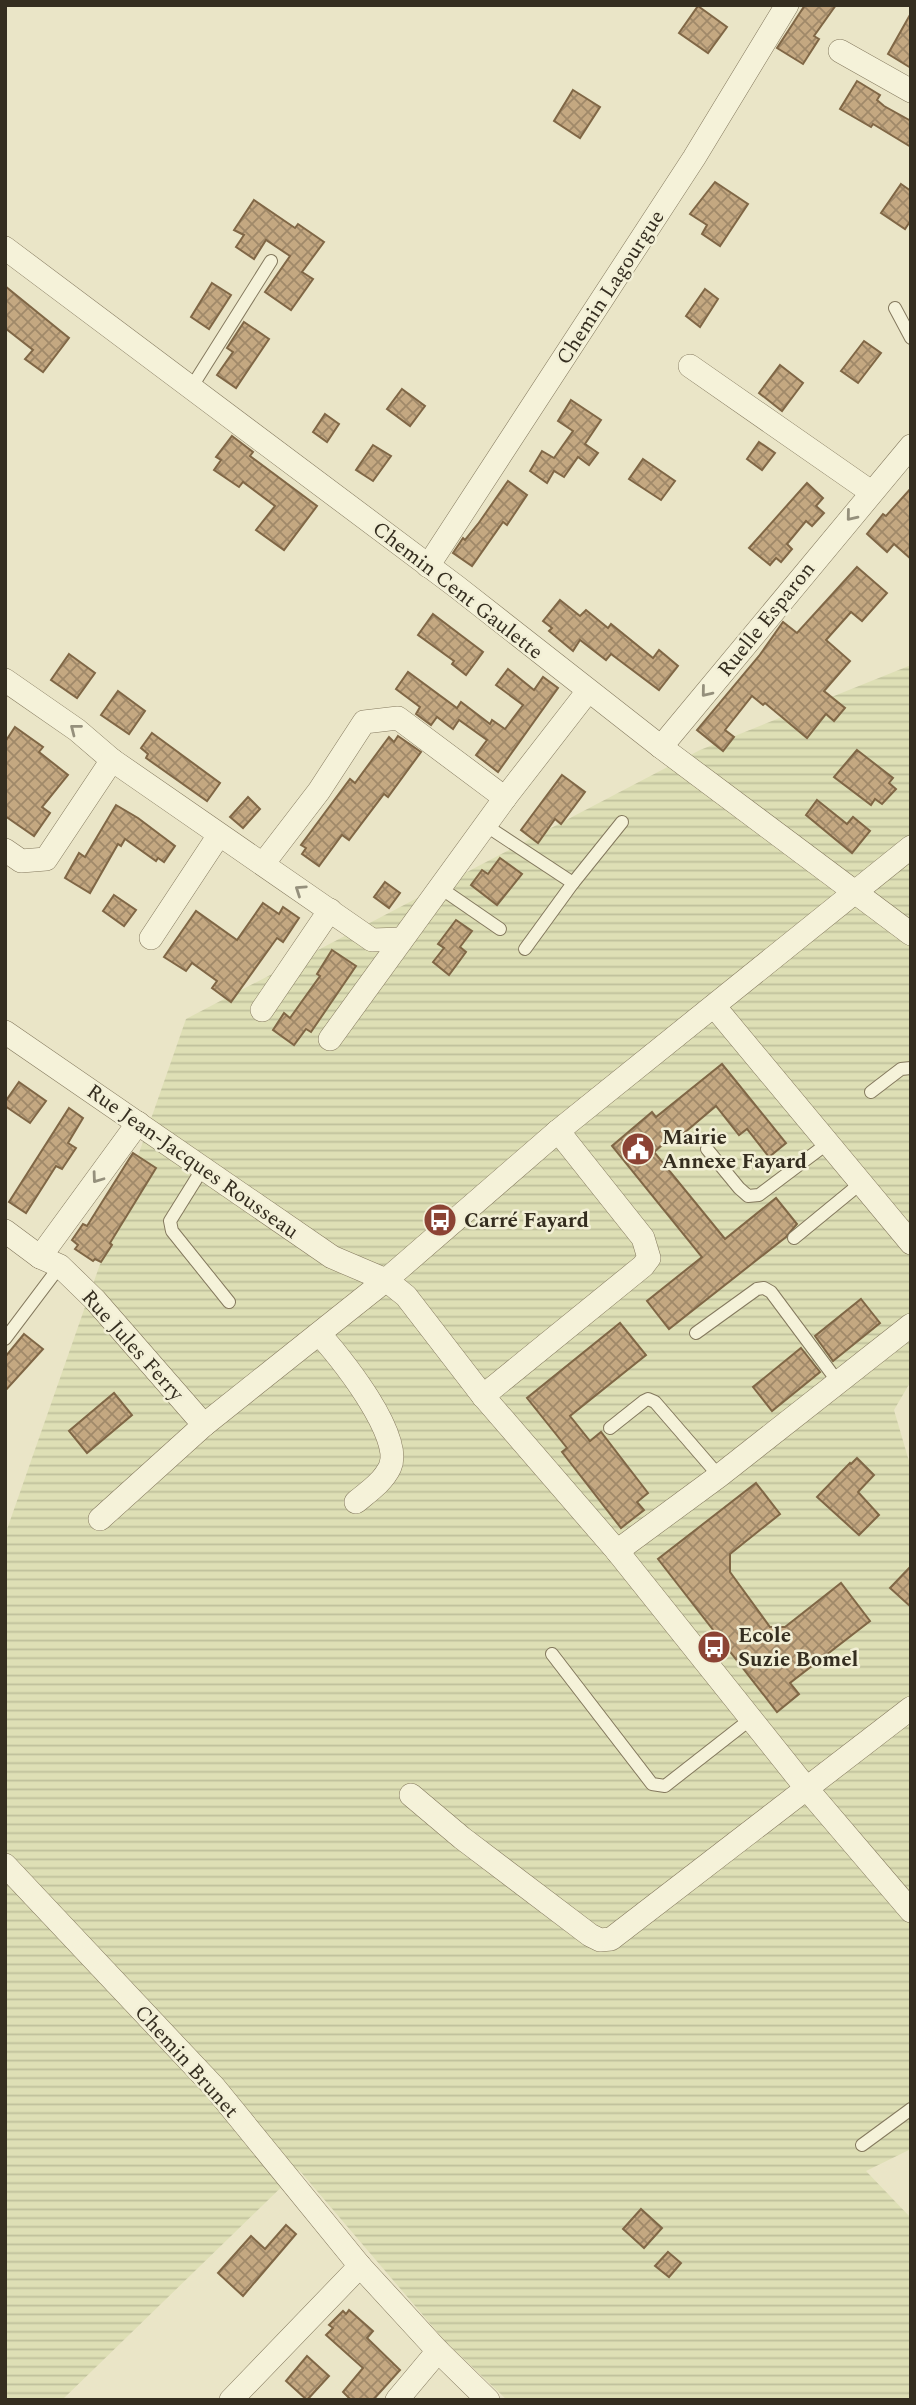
<svg xmlns="http://www.w3.org/2000/svg" width="916" height="2405" viewBox="0 0 916 2405" font-family="Spectral,serif">
	<defs>
		<pattern id="farmland-rules" width="6" height="5" patternUnits="userSpaceOnUse" patternTransform="scale(1.75)"><rect width="6" height="5" fill="#dedfb5"/><path d="M0 2.5h6" fill="none" stroke="#bfc09b"/></pattern>
		<pattern id="building-cross-hatch" width="8" height="8" patternUnits="userSpaceOnUse" patternTransform="scale(1.75)"><rect width="8" height="8" fill="#c4a881"/><path d="M0 0l8 8M0 8l8-8" fill="none" stroke="#a08969"/></pattern>
	</defs>
	<rect width="100%" height="100%" fill="#eae5c7"/>
	<!-- farmland -->
	<polygon fill="url(#farmland-rules)" points="911,665 911,1381 894,1410 911,1468 911,2149 866,2171 911,2218 911,2400 507,2400 445,2341 299,2170 62,2400 5,2400 5,1535 186,1019 700,750"/>
	<!-- building -->
	<g fill="url(#building-cross-hatch)" stroke="#806746" stroke-width="2">
		<polygon points="805,5 836,5 814,36 819,39 803,64 777,48"/>
		<polygon points="698,6 727,27 708,53 679,33"/>
		<polygon points="911,13 911,68 888,54"/>
		<polygon points="857,81 880,95 877,100 884,106 911,121 911,147 873,124 871,127 840,109"/>
		<polygon points="573,90 600,107 580,138 554,121"/>
		<polygon points="715,182 748,204 720,246 702,234 707,225 690,214"/>
		<polygon points="901,184 911,191 911,220 905,229 881,213"/>
		<polygon points="254,200 295,228 298,224 324,242 302,272 313,279 291,310 265,292 290,256 266,240 254,259 236,247 244,235 234,230"/>
		<polygon points="212,283 231,295 209,329 191,317"/>
		<polygon points="5,286 69,338 43,372 25,359 33,350 5,328"/>
		<polygon points="705,289 718,299 700,327 686,316"/>
		<polygon points="244,322 269,339 236,388 217,375 233,352 227,348"/>
		<polygon points="864,341 881,353 858,383 841,371"/>
		<polygon points="780,365 803,383 782,411 759,393"/>
		<polygon points="402,389 425,406 410,426 387,409"/>
		<polygon points="571,400 601,420 585,444 598,453 589,465 578,457 564,477 554,471 547,483 530,471 542,451 554,458 573,431 558,421"/>
		<polygon points="325,414 339,424 327,442 313,432"/>
		<polygon points="232,436 253,452 250,456 317,506 284,550 256,530 275,506 243,482 239,487 214,470 221,460 216,457"/>
		<polygon points="759,442 775,453 762,470 747,459"/>
		<polygon points="373,445 391,456 373,481 356,470"/>
		<polygon points="643,459 675,481 661,500 629,479"/>
		<polygon points="508,481 527,495 507,525 503,522 472,566 453,553 463,538 465,540 478,524"/>
		<polygon points="807,483 823,498 816,506 824,513 812,526 806,521 787,544 792,549 781,562 776,558 770,565 749,548"/>
		<polygon points="911,488 911,559 894,544 887,552 867,534 883,514 886,516"/>
		<polygon points="857,567 887,593 862,621 851,612 826,640 850,661 824,691 845,708 834,721 826,714 807,738 765,703 763,705 752,696 725,730 734,737 723,751 697,730 759,656 783,622 797,633"/>
		<polygon points="560,600 580,616 586,610 608,628 611,624 653,658 659,650 678,666 659,690 611,654 606,660 580,640 573,651 549,631 552,628 543,621"/>
		<polygon points="433,614 483,652 466,675 452,664 454,661 418,635"/>
		<polygon points="69,654 95,673 77,698 51,680"/>
		<polygon points="508,669 534,690 543,677 558,688 498,772 476,755 487,740 459,720 453,729 437,717 431,725 416,714 420,707 396,689 408,672 457,708 461,702 490,724 492,720 505,729 523,705 496,685"/>
		<polygon points="118,691 145,711 129,734 101,715"/>
		<polygon points="15,727 43,747 39,752 68,775 42,807 50,813 34,836 5,816 5,742"/>
		<polygon points="152,733 220,783 207,801 146,758 148,754 141,748"/>
		<polygon points="398,736 421,752 388,797 384,794 349,840 342,835 319,866 302,854 306,848 301,845 350,779 355,783 389,737 394,742"/>
		<polygon points="857,750 893,778 889,783 896,789 882,804 875,799 871,805 834,777"/>
		<polygon points="562,775 585,792 561,824 555,819 538,843 521,830"/>
		<polygon points="248,797 260,809 243,828 230,817"/>
		<polygon points="817,800 847,824 853,817 870,831 852,853 806,815"/>
		<polygon points="116,805 138,818 175,846 164,862 158,858 156,861 125,839 121,846 118,844 90,893 65,878 79,853 85,857"/>
		<polygon points="500,858 522,874 497,905 471,885 482,870 488,874"/>
		<polygon points="385,882 400,893 389,908 374,897"/>
		<polygon points="114,895 136,910 124,926 103,911"/>
		<polygon points="263,903 279,914 283,907 299,918 283,942 277,938 231,1002 212,988 217,981 192,963 186,971 164,957 196,911 237,940"/>
		<polygon points="456,920 472,931 460,947 466,952 449,975 433,962 444,948 438,944"/>
		<polygon points="332,950 356,966 311,1032 306,1029 294,1045 273,1030 284,1013 290,1018 320,976 317,974"/>
		<polygon points="722,1064 786,1143 769,1157 747,1129 739,1135 716,1106 684,1133 681,1129 654,1152 725,1239 776,1198 797,1224 786,1237 669,1329 647,1301 702,1257 612,1146 652,1112 656,1117"/>
		<polygon points="19,1082 46,1101 30,1123 5,1106 5,1102"/>
		<polygon points="69,1108 83,1118 68,1143 76,1148 62,1169 56,1166 26,1213 9,1202"/>
		<polygon points="133,1153 156,1168 110,1243 112,1245 101,1262 95,1259 93,1261 75,1249 78,1245 72,1240 83,1224 87,1226"/>
		<polygon points="861,1299 880,1323 833,1361 815,1336"/>
		<polygon points="620,1323 646,1355 570,1416 590,1441 601,1432 648,1493 637,1502 644,1510 621,1528 562,1452 567,1448 527,1398"/>
		<polygon points="24,1334 43,1349 5,1391 5,1357"/>
		<polygon points="801,1348 820,1372 772,1411 753,1387"/>
		<polygon points="114,1393 132,1415 87,1453 69,1431"/>
		<polygon points="857,1458 874,1475 858,1492 879,1515 859,1535 817,1497 850,1463 851,1464"/>
		<polygon points="756,1483 780,1514 730,1554 730,1572 770,1627 785,1627 841,1583 870,1621 790,1683 799,1694 777,1712 658,1559"/>
		<polygon points="911,1566 911,1607 890,1588"/>
		<polygon points="641,2209 662,2228 644,2248 623,2229"/>
		<polygon points="286,2225 296,2234 243,2296 218,2273 251,2236 265,2249"/>
		<polygon points="668,2252 681,2263 669,2277 655,2266"/>
		<polygon points="349,2310 373,2331 367,2338 400,2370 373,2400 351,2400 343,2392 363,2368 326,2335 333,2328 329,2325 343,2311 346,2314"/>
		<polygon points="307,2356 329,2376 307,2400 286,2381"/>
	</g>
	<g fill="none" stroke-linecap="round" stroke-linejoin="round">
		<defs>
			<g id="lane">
				<polyline points="895,308 911,338"/>
				<polyline points="191,388 271,261"/>
				<polyline points="485,825 573,883"/>
				<polyline points="439,887 500,929"/>
				<polyline points="525,949 573,883 622,822"/>
				<polyline points="871,1092 901,1069 911,1068"/>
				<polyline points="707,1149 739,1188 748,1196 759,1195 828,1143"/>
				<polyline points="203,1168 170,1221 172,1231 229,1302"/>
				<polyline points="794,1238 861,1183"/>
				<polyline points="696,1333 757,1289 764,1288 771,1292 838,1382"/>
				<polyline points="5,1339 60,1266"/>
				<polyline points="610,1428 644,1401 648,1399 655,1402 719,1476"/>
				<polyline points="552,1654 652,1784 665,1786 752,1718"/>
				<polyline points="862,2145 911,2109"/>
			</g>
			<g id="street">
				<polyline points="840,51 911,91"/>
				<polyline points="5,248 457,587 661,747 911,934"/>
				<polyline points="690,366 871,492"/>
				<polyline points="428,566 694,158 787,5"/>
				<polyline points="5,680 77,730 112,760 372,940 402,939"/>
				<polyline points="661,747 911,446"/>
				<polyline points="5,850 21,861 46,859 112,760"/>
				<polyline points="263,864 319,791 364,722 398,718 505,798"/>
				<polyline points="151,938 219,835"/>
				<polyline points="714,1006 911,1243"/>
				<polyline points="262,1010 330,910"/>
				<polyline points="5,1032 332,1257 386,1280 406,1296 483,1396 617,1551 807,1789 911,1911"/>
				<polyline points="330,1039 505,798 588,691"/>
				<polyline points="5,1231 40,1257 138,1123"/>
				<polyline points="40,1257 60,1266 95,1300 204,1425"/>
				<path d="M319,1334C340,1356 404,1437 390,1467C383,1482 368,1492 356,1502"/>
				<polyline points="483,1396 643,1266 649,1258 643,1238 558,1131"/>
				<polyline points="100,1519 204,1425 386,1280 558,1131 911,847"/>
				<polyline points="617,1551 719,1476 911,1325"/>
				<polyline points="411,1795 462,1838 590,1935 600,1940 611,1939 911,1708"/>
				<polyline points="5,1865 215,2088 360,2266 438,2351 488,2400"/>
				<polyline points="231,2400 360,2266"/>
				<polyline points="397,2400 438,2351"/>
			</g>
		</defs>
		<!-- lane casing -->
		<use href="#lane" stroke="#84795e" stroke-width="14"/>
		<!-- street casing -->
		<use href="#street" stroke="#84795e" stroke-width="24"/>
		<!-- lane -->
		<use href="#lane" stroke="#f5f2d9" stroke-width="12"/>
		<!-- street -->
		<use href="#street" stroke="#f5f2d9" stroke-width="23"/>
	</g>
	<!-- one-way arrows -->
	<defs><path id="oneway-chevron" d="M-2-3.5L2.5 0L-2 3.5" fill="none" stroke-width="1.6" stroke-linecap="round" stroke-linejoin="round" transform="scale(1.75)"/></defs>
	<g stroke="#95907c">
		<use href="#oneway-chevron" transform="translate(851 516) rotate(129)"/>
		<use href="#oneway-chevron" transform="translate(706 692) rotate(129)"/>
		<use href="#oneway-chevron" transform="translate(75 729) rotate(-142)"/>
		<use href="#oneway-chevron" transform="translate(300 890) rotate(-146)"/>
		<use href="#oneway-chevron" transform="translate(97 1178) rotate(126)"/>
	</g>
	<!-- icons -->
	<defs>
		<symbol id="civic-disc" viewBox="-11 -11 22 22"><circle r="9.5" fill="#8c4334" stroke="#f2efd6"/><path d="M-.6-6.5H3V-4.5H.6V-3L4-1V1h2V6H-6V1h2V-1L-.6-3ZM-1.2 2.5V6h2.4V2.5Z" fill="#fff"/></symbol>
		<symbol id="bus-disc" viewBox="-11 -11 22 22"><circle r="9.5" fill="#8c4334" stroke="#f2efd6"/><path d="M-5-6H5V4H4V6H2V4H-2V6H-4V4H-5ZM-3.5-4V0h7V-4ZM-3.5 1.2v1.5H-2V1.2ZM2 1.2v1.5H3.5V1.2Z" fill="#fff"/></symbol>
	</defs>
	<g fill-rule="evenodd">
		<use href="#civic-disc" x="619" y="1130" width="38" height="38"/>
		<use href="#bus-disc" x="421" y="1201" width="38" height="38"/>
		<use href="#bus-disc" x="695" y="1628" width="38" height="38"/>
	</g>
	<g text-anchor="middle" stroke-width="5" stroke-linejoin="round" paint-order="stroke">
		<!-- street labels -->
		<g font-size="21" fill="#352e20" stroke="#f2efd6">
			<text transform="translate(610 287) rotate(-57)" y="7">Chemin Lagourgue</text>
			<text transform="translate(458 590) rotate(38)" y="7">Chemin Cent Gaulette</text>
			<text transform="translate(766 619) rotate(-51)" y="7">Ruelle Esparon</text>
			<text transform="translate(193 1161) rotate(35)" y="7">Rue Jean-Jacques Rousseau</text>
			<text transform="translate(133 1345) rotate(48)" y="7">Rue Jules Ferry</text>
			<text transform="translate(187 2061) rotate(48)" y="7">Chemin Brunet</text>
		</g>
		<!-- poi labels -->
		<g font-size="21" font-weight="bold" fill="#352e20" stroke="#f2efd6" text-anchor="start">
			<text x="662" y="1144">Mairie<tspan x="662" dy="24">Annexe Fayard</tspan></text>
			<text x="464" y="1227">Carré Fayard</text>
			<text x="738" y="1642">Ecole<tspan x="738" dy="24">Suzie Bomel</tspan></text>
		</g>
	</g>
	<!-- border -->
	<rect width="916" height="2405" fill="none" stroke="#352e20" stroke-width="14"/>
</svg>
